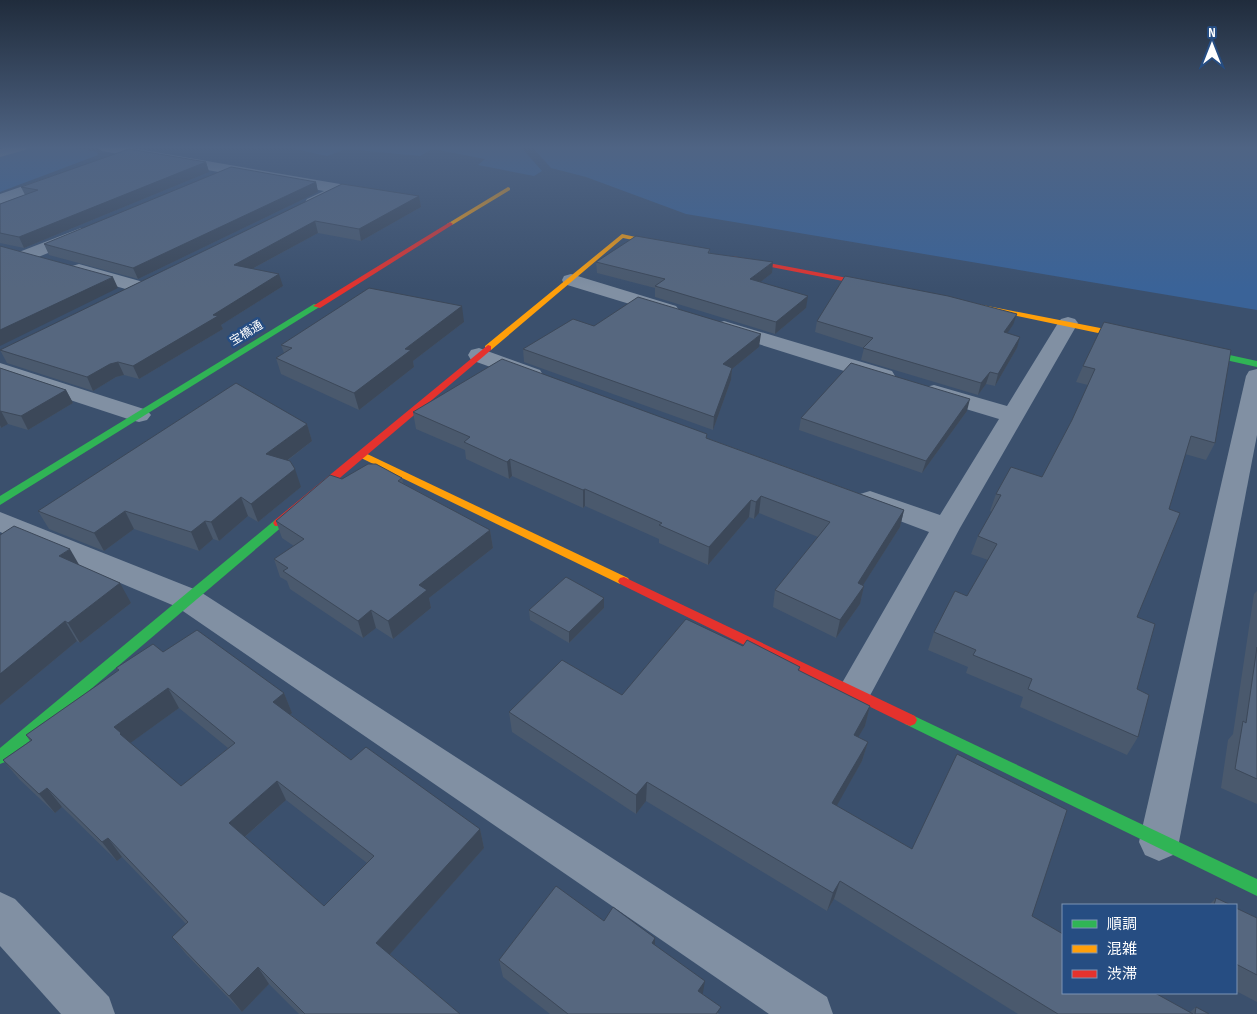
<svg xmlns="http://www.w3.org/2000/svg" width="1257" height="1014" viewBox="0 0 1257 1014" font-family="'Sofia Sans Condensed','Noto Sans JP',sans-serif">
	<rect width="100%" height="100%" fill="#3b506d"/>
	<!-- green -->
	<g fill="#3a6398">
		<polygon points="31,147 71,147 97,152 98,155 0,192 0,157"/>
		<polygon points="286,147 521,147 542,171 534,176 478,165 485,159 433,149 420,156 346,149 327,156"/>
		<polygon points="532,147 1257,147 1257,310 686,214 586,177 551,168"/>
	</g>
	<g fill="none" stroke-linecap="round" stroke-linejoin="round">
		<!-- street -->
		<g fill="#8190a3" fill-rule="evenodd">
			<polygon points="5,147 27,147 25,150 0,157 0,149"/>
			<polygon points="95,147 126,147 340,184 345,186 348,189 345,192 313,207 307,205 305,202 307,199 324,191 102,151"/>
			<polygon points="58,174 63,175 65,178 63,181 0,204 0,194"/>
			<polygon points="81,228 87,229 90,233 87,237 31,260 25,261 19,260 16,256 19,252"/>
			<polygon points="79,264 147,283 150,287 147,291 140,293 72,274 70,270 72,266"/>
			<polygon points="571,274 676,306 679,310 676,314 669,316 564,284 562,280 564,276"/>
			<polygon points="1068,317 1075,319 1078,323 960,528 866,703 854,707 842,703 837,693 842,683 929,532 860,506 856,500 860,494 870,491 940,515 999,419 926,397 922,392 926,387 934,385 1007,406 1058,323 1061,319"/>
			<polygon points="724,321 892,371 895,376 892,381 884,383 876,381 717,331 714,327 717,323"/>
			<polygon points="479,348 540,370 543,375 540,380 532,382 471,360 468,355 471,350"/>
			<polygon points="0,363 147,410 151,415 147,420 139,422 131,420 0,377"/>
			<polygon points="1257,369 1257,435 1179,842 1173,855 1159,861 1145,855 1139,842 1246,376 1249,371"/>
			<polygon points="0,512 199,591 827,997 833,1014 769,1014 177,607 0,532"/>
			<polygon points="0,892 15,899 109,997 115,1014 61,1014 0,946"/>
		</g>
		<!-- fast -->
		<g fill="#30b455" fill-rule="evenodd">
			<polygon points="314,304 321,306 0,505 0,496"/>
			<polygon points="1193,347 1257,361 1257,367 1190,352 1189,350"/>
			<polygon points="279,519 285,523 283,526 5,762 0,764 0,748 275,520"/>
			<polygon points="910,714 1257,879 1257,896 905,724 903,720 905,716"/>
		</g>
		<!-- slow -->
		<g fill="#ff9f0a" fill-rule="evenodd">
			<polygon points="508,187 510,188 510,190 452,225 447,224"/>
			<polygon points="622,234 672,245 668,247 623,238 491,350 485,350 485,346"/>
			<polygon points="967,302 1136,335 1140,338 1136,341 970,306 966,304"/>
			<polygon points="363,452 628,578 630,581 628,584 620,584 359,457 358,455"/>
		</g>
		<!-- jam -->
		<g fill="#e5322d" fill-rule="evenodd">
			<polygon points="450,222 453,224 452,225 320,308 313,306"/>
			<polygon points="732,256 879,284 883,286 879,288 735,260 731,258"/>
			<polygon points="488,345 491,346 491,350 283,526 275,526 273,523 275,520"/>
			<polygon points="624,577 915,716 917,720 915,724 910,726 905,724 620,584 618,581 620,578"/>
		</g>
	</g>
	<!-- wall -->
	<g fill="#4a596d" fill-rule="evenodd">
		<polygon points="206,162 209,172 24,248 0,243 0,204 25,195 21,187"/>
		<polygon points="316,182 318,192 138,279 49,255 44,244"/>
		<polygon points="342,184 419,196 421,207 361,241 318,233 252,269 283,286 221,325 223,329 139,379 124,375 116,377 93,391 7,363 0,350"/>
		<polygon points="710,249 710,253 772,273 760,282 806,308 775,334 655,297 655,288 597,273 596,262"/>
		<polygon points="817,321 1013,325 1007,333 1017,348 995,386 986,384 978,395 861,360 864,348 815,332"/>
		<polygon points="464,322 413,361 414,367 359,410 281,374 276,358 284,353 281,345"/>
		<polygon points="1104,322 1215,443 1206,460 1185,454 1137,617 1137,689 1138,737 1127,755 1020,707 1023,697 966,673 968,667 928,650 934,632 967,596 988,560 971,554 978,536 992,512 990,511 996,494 1042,477 1072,420 1088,385 1076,382 1083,366"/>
		<polygon points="594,326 759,347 732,369 731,380 713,430 524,362 523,349"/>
		<polygon points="0,368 66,390 73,403 28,430 8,424 1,428 0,427"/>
		<polygon points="967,411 922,473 799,430 801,418"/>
		<polygon points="413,412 707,434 707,438 904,510 900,527 863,585 864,586 860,604 836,638 773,607 775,590 818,537 759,513 754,519 749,517 708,565 659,543 659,539 585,506 583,508 512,476 509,479 466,459 465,450 416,429"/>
		<polygon points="307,424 312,441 287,461 301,487 258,522 248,516 219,541 213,539 199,551 134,529 104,551 49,529 38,511"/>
		<polygon points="402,478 403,483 490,530 493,548 429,598 431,608 393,639 376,628 363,638 290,589 287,581 280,577 274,559 294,546 282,538 276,521 342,479"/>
		<polygon points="79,565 131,603 80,643 77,641 0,705"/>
		<polygon points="1257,591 1257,804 1221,788 1228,740 1233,734 1254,594"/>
		<polygon points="604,598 604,608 569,643 530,620 529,610"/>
		<polygon points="743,646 800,667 799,671 870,706 865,726 858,737 868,742 862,761 836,806 1032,916 1063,993 1190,1012 1196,1007 1209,1014 1018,1014 834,899 827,911 646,801 636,814 512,732 509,712 622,695"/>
		<path d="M163,652L284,693L292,713L290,714L351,760L480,829L484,848L390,954L460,1014H299L269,984L242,1012L186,954L172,937L186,924L122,857L117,861L62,807L55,813L19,779L3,760L30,741L26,735L118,671L116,668ZM179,708L228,748L181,786L130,743ZM286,800L367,863L324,906L245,837Z"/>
		<polygon points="1216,898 1231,905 1209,905"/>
		<polygon points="1236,908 1257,918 1257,1002 1236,991"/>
		<polygon points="604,921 655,938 655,945 703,994 719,1014 550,1014 503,977 499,960"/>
	</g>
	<!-- shaded-wall -->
	<g fill="#3c4859">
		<polygon points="206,162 209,172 24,248 19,237"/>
		<polygon points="316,182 318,192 138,279 133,268"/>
		<polygon points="419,196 421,207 361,241 359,229"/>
		<polygon points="315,221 318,233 237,277 234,265"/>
		<polygon points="773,262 772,273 749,291 750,279"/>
		<polygon points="279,274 283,286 221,325 223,329 139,379 133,366 213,315"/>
		<polygon points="113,277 118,288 0,346 0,330"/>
		<polygon points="808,296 806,308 775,334 776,322"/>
		<polygon points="462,306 464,322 413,361 414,367 359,410 354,393 405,349"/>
		<polygon points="1017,314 1013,325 1000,344 1004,332"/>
		<polygon points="761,334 759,347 732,369 731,380 713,430 714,417 723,364"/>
		<polygon points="1020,337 1017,348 995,386 998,374"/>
		<polygon points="118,362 124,375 116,377 93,391 87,377 110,364"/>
		<polygon points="990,372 986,384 978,395 981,383"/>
		<polygon points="66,390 73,403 28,430 21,416"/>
		<polygon points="970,399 967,411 922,473 926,461"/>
		<polygon points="0,411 1,411 8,424 1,428 0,425"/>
		<polygon points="307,424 312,441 272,472 266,454"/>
		<polygon points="510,459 512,476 509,479 507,462"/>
		<polygon points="295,469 301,487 258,522 251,504"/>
		<polygon points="585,489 585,506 583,508 583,490"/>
		<polygon points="761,496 759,513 754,519 756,502"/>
		<polygon points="241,497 248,516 219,541 211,522"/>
		<polygon points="751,500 749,517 708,565 709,547"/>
		<polygon points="904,510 900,527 853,601 858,583"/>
		<polygon points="125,511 134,529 104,551 94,533"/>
		<polygon points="205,521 213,539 199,551 191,532"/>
		<polygon points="490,530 493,548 429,598 431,608 393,639 388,621 419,585"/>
		<polygon points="70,549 81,568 59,556"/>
		<polygon points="120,583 131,603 80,643 68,623"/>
		<polygon points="864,586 860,604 836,638 840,620"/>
		<polygon points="604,598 604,608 569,643 569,632"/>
		<polygon points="371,610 376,628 363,638 358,621"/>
		<polygon points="65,621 77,641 0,705 0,674"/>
		<polygon points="168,688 179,708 129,744 114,727"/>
		<polygon points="284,693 292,713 282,721 273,702"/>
		<polygon points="870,706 865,726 848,754 854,735"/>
		<polygon points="868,742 862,761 827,823 832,803"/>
		<polygon points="277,781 286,800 240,841 229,823"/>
		<polygon points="647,782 646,801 636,814 636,795"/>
		<polygon points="47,788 62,807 55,813 39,794"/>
		<polygon points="480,829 484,848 384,961 376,943"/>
		<polygon points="108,838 122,857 117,861 102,842"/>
		<polygon points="840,881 834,899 827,911 833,893"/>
		<polygon points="655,938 655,955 652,943"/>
		<polygon points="258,967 269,984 242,1012 229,996"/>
		<polygon points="705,981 702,998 698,991"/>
	</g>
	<!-- building -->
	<g fill="#56677f" stroke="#3c4859" fill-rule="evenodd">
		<polygon points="129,149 206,162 19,237 0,233 0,204 38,190 21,187"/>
		<polygon points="231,167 316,182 133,268 44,244"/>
		<polygon points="342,184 419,196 359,229 315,221 234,265 279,274 213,315 218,316 133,366 118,362 110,364 87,377 0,350"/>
		<polygon points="636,236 710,249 708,253 773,262 750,279 808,296 776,322 655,286 665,279 596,262"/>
		<polygon points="0,246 113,277 0,330"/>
		<polygon points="845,276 948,296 1017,314 1004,332 1020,337 998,374 990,372 981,383 863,348 873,338 817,321"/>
		<polygon points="369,288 462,306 405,349 411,350 354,393 276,358 292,348 281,345"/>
		<polygon points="638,297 761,334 723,364 732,368 714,417 523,349 573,319 594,326"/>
		<polygon points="1104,322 1231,350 1215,443 1191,436 1169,509 1180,513 1137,617 1155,624 1137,689 1149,695 1138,737 1028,689 1032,679 973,655 976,650 934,632 955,591 967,596 997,544 978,536 1001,495 996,494 1011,467 1042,477 1072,420 1095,369 1083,366"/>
		<polygon points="502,359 707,434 706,438 904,510 858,583 864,586 840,620 775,590 830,522 761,496 756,502 751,500 709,547 659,525 662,523 585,489 583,490 510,459 507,462 464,442 470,437 413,412"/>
		<polygon points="851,363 970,399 926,461 801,418"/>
		<polygon points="0,368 66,390 21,416 0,411"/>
		<polygon points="236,383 307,424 266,454 290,461 295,469 251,504 241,497 211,522 205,521 191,532 125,511 94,533 38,511"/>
		<polygon points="368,464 376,464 402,478 398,481 490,530 419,585 427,590 388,621 371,610 358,621 283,571 288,568 274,559 304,539 276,521 330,475 342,479"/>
		<polygon points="14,526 70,549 59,556 120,583 68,623 65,621 0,674 0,535"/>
		<polygon points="566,577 604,598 569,632 529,610"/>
		<polygon points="686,619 743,646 747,640 800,667 798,670 870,706 854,735 868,742 832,803 912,849 957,754 1067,810 1032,916 1063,934 1063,993 1155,993 1193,1014 1058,1014 840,881 833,893 647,782 636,795 509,712 562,660 622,695"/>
		<path d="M197,630L284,693L273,702L351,760L366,747L480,829L376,943L460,1014H305L258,967L229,996L172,937L188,922L108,838L102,842L47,788L39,794L3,760L32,740L26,735L119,670L116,668L153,644L163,652ZM168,688L235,743L181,786L120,734L121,733L114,727ZM277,781L374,856L324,906L229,823Z"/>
		<polygon points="1257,647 1257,779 1235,769 1243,721 1246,723"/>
		<polygon points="556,886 604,921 613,907 655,938 652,943 705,981 698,991 721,1007 716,1014 568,1014 499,960"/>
		<polygon points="1216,898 1231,905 1214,905"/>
		<polygon points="1236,908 1257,918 1257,975 1236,964"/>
		<polygon points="1196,1007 1209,1014 1195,1014"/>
	</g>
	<!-- sky -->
	<linearGradient id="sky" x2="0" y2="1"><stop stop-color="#202c3c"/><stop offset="0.51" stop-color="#4f6484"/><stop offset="1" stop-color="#4f6484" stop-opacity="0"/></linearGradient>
	<rect width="1257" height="289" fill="url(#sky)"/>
	<g text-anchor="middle" stroke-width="5" stroke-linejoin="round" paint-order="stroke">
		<!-- far-street labels -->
		<g font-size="12" fill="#fff" stroke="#264d82">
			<text transform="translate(246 333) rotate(-31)" y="4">宝橋通</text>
		</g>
	</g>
	<!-- legend -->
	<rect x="1062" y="904" width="175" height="90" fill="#264d82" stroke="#7d94b4"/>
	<rect x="1072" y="920" width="25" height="8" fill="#30b455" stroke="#7d94b4"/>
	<text x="1107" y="929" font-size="15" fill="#ffffff">順調</text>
	<rect x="1072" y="945" width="25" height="8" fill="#ff9f0a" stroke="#7d94b4"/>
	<text x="1107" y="954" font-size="15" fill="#ffffff">混雑</text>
	<rect x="1072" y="970" width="25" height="8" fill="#e5322d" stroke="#7d94b4"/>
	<text x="1107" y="979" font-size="15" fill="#ffffff">渋滞</text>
	<!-- north arrow -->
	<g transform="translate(1212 45)" stroke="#264d82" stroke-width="4" paint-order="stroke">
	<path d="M0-4L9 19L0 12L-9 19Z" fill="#ffffff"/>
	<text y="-8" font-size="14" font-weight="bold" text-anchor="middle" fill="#ffffff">N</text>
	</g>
</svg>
